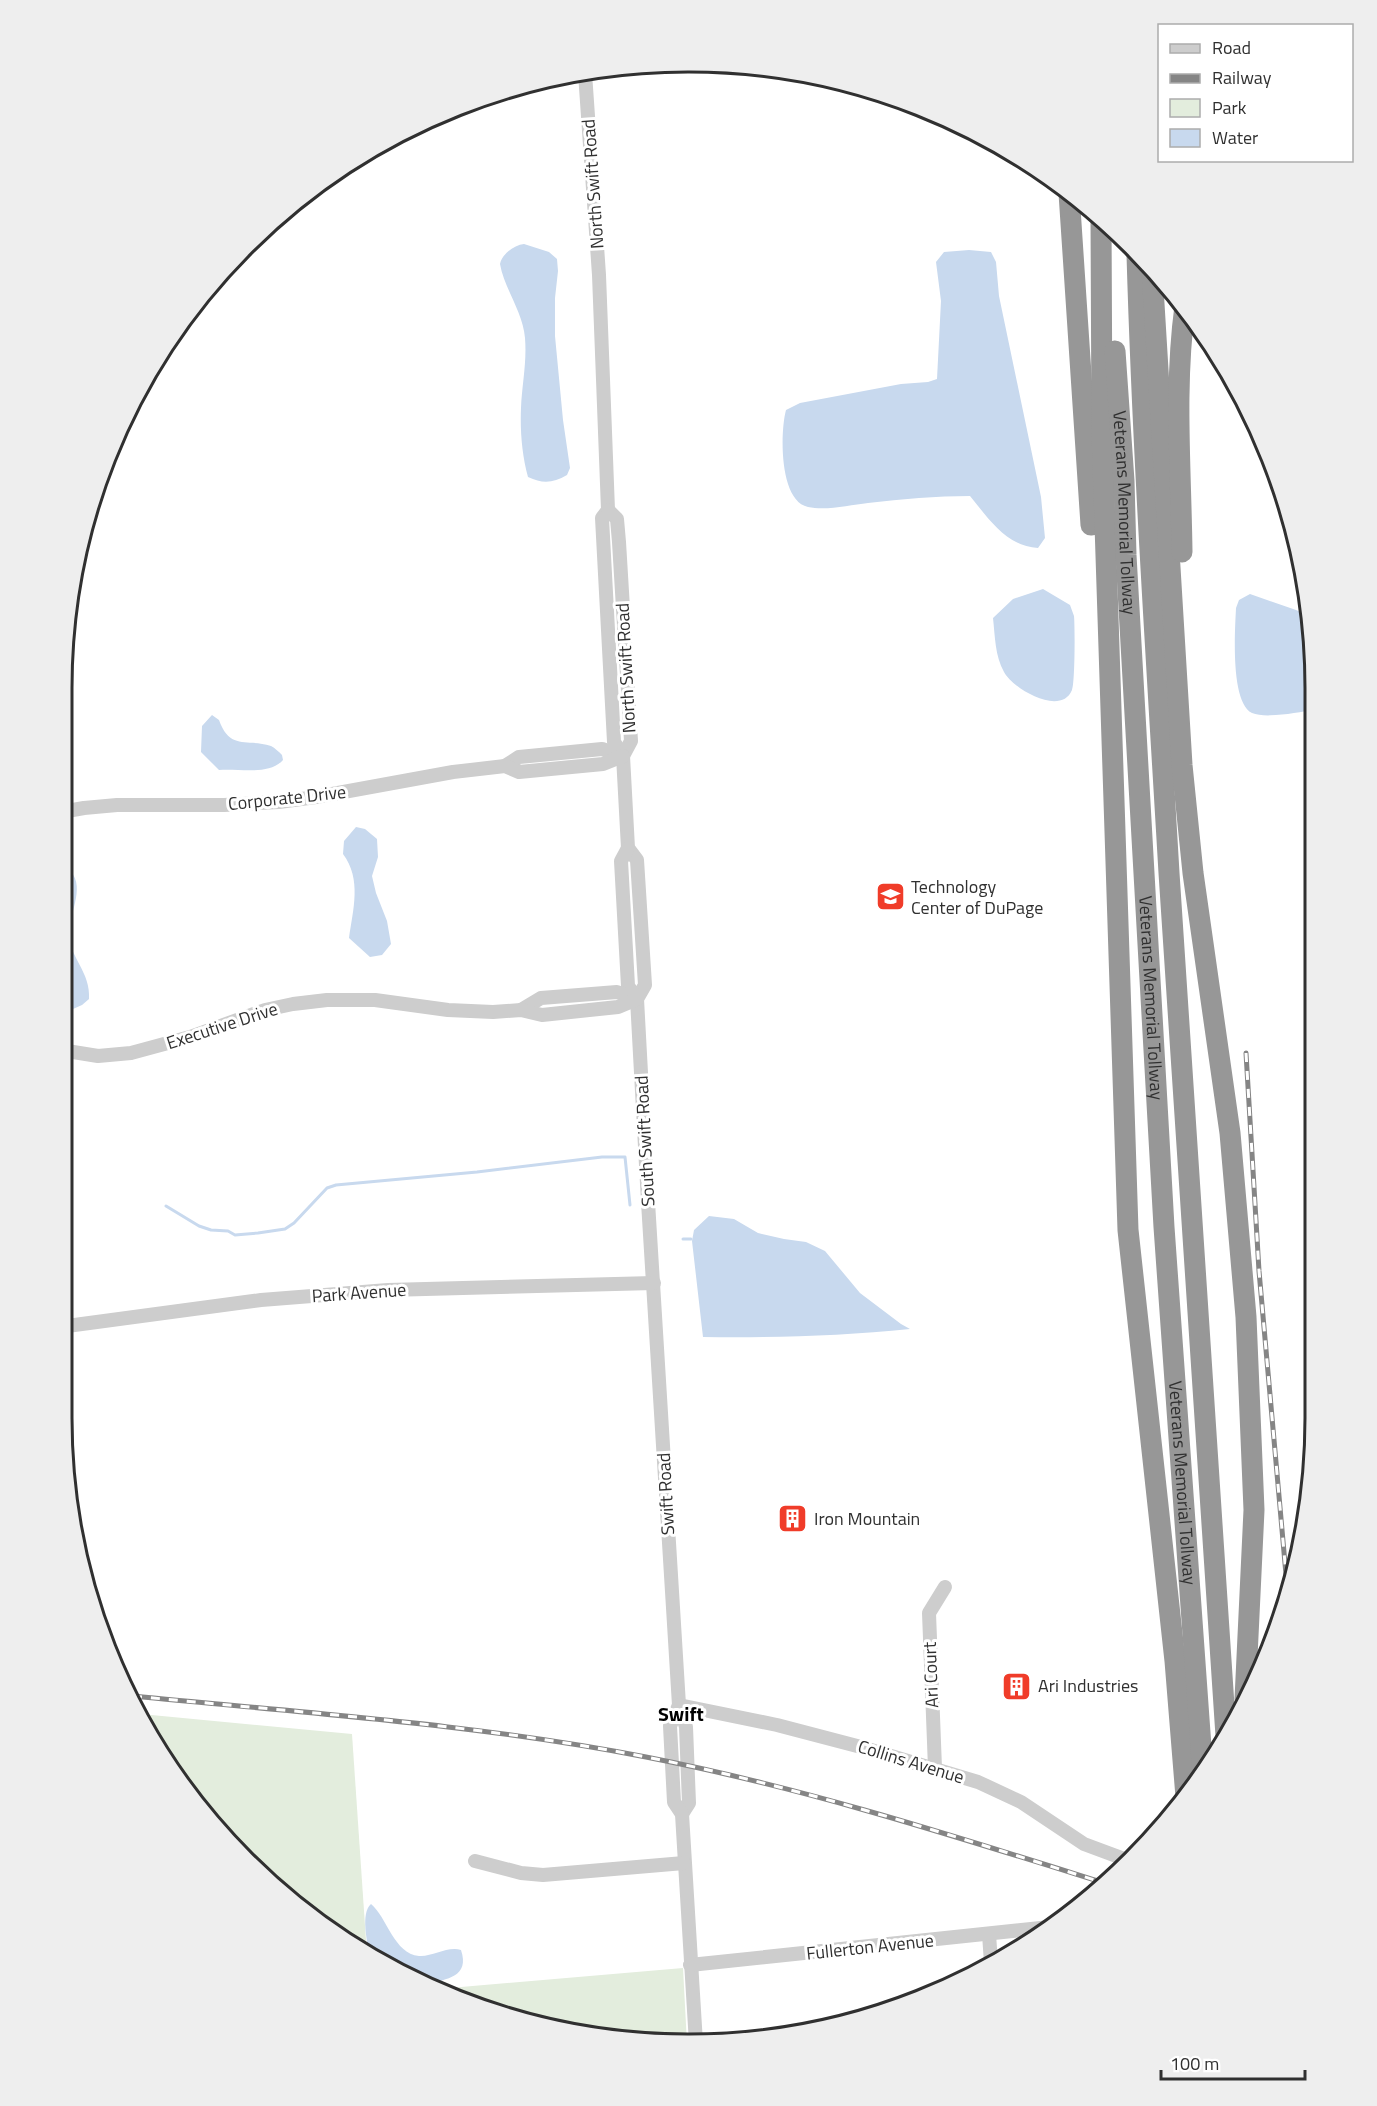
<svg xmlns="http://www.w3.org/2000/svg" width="1377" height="2106" viewBox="0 0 1377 2106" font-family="'Titillium Web',sans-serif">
	<rect width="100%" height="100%" fill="#fff"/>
	<!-- green -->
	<g fill="#e3eddd">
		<polygon points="141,1714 352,1734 367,1955 307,1915 217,1831 167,1766"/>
		<polygon points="683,1968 687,2044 567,2033 487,2011 438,1989"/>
	</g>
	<!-- water -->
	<g fill="#c8d9ee">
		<path d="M524,244L549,252L557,259L558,271L555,298V336L563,420L570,468L567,475C553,483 543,484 528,477C522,455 520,431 521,408C522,385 527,362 525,338C523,312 504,288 500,264C502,254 514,245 524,244Z"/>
		<path d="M969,250L991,252L996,262L999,296L1041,497L1045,538L1038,548C1006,546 989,519 970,496C936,496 902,499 868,503C850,505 826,511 808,507C779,501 780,432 786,410L800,403L901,384L928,382L937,379L941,301L936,262L944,252Z"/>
		<path d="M1043,589L1070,605L1074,616C1075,626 1075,683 1072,690C1061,717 1013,689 1004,672C995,656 995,636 993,618L1013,599Z"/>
		<path d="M1250,594L1296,610L1309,616L1314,648V710C1299,712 1266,719 1252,713C1230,702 1235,630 1236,608L1239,600Z"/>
		<path d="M212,715L219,720C230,751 247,738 271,746C275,748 279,752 282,755L283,760C269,776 238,768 219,770L201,752L202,726Z"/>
		<path d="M356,827L365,829L377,839L378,857L372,876L376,893L387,921L391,944L382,955L370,957L349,938C353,910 362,879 343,854L344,841Z"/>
		<path d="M67,868C88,884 69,912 69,934C69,957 91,972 89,999L82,1005L73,1009L67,1007Z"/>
		<path d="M709,1216L734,1219L758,1233L784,1239L806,1242L825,1251L860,1293L901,1324L910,1329C842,1336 772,1338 703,1337L692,1241L694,1230Z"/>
		<path d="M371,1904C387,1917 394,1954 419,1956C433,1957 447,1946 461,1950C470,1977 447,1979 427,1984L369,1956C368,1942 360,1914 371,1904Z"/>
	</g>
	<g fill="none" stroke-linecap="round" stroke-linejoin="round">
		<!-- stream -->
		<g stroke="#c8d9ee" stroke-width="3">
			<polyline points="166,1206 199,1226 211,1230 228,1231 235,1235 258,1233 285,1229 294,1223 327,1188 336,1185 477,1172 602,1157 625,1157 630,1205"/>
			<polyline points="683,1239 691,1239"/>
		</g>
		<!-- minor -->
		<g stroke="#cdcdcd" stroke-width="14">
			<polyline points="585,73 599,275 608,510 602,518 614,742 623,756 628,848 637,860 645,985 637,999 648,1202 679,1705 686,1727 689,1803 682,1814"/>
			<polyline points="608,510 617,519 619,542 631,741 623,756"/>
			<polyline points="505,766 519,757 602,749 623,756"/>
			<polyline points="67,811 84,808 117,805 224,805 279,802 316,797 453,772 505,766 519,772 603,764 623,756"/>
			<polyline points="628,848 621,861 628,986 637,999"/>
			<polyline points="521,1010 541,998 617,992 637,999"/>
			<polyline points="67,1051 98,1056 131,1053 190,1037 265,1010 293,1004 327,1000 375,1000 448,1010 493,1012 521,1010 542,1015 618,1007 637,999"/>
			<polyline points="67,1326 261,1300 388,1290 654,1283"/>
			<polyline points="679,1705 777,1725 861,1747 978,1782 1021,1802 1084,1844 1127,1860"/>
			<polyline points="679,1705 670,1726 674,1802 682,1814 696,2043"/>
			<polyline points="935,1768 929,1613 945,1587"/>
			<polyline points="475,1861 521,1873 543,1875 684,1863"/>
			<polyline points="989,1934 991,1963"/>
			<polyline points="690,1965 1050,1927"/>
		</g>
		<!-- highway -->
		<g stroke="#979797" stroke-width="21">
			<polyline points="1069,193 1091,525"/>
			<polyline points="1101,217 1102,433 1128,1230 1175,1661 1186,1797"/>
			<path d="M1137,255C1143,461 1157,667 1169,873C1187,1160 1206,1448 1226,1736"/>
			<polyline points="1152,271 1182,765 1193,873 1230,1133 1246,1317 1254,1510 1245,1699"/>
			<path id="s1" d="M1115,351L1124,481L1126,555L1164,1227L1203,1775"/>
			<path d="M1182,552C1181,470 1174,387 1185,306"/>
		</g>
		<defs>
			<g id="rail">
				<polyline points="1246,1053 1259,1271 1287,1586"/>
				<path d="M133,1696C304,1713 477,1724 646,1757C801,1787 951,1835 1101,1882"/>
			</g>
		</defs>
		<!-- rail casing -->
		<use href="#rail" stroke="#858585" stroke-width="5"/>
		<!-- rail -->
		<use href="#rail" stroke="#fff" stroke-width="3" stroke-dasharray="9" stroke-linecap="butt"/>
	</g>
	<!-- icons -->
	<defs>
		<symbol id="school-square" viewBox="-11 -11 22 22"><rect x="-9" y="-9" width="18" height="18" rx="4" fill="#f03c29" stroke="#fff"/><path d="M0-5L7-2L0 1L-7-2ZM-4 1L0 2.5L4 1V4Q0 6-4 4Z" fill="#fff"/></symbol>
		<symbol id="building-square" viewBox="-11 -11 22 22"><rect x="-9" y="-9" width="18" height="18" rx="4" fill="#f03c29" stroke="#fff"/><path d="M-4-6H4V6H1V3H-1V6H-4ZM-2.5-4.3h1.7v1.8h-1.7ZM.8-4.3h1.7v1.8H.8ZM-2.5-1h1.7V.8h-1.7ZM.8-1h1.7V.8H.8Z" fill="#fff"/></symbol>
	</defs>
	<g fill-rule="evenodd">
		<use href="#school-square" x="874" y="880" width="33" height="33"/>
		<use href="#building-square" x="776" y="1502" width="33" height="33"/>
		<use href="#building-square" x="1000" y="1670" width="33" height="33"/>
	</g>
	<g text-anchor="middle" stroke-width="6" stroke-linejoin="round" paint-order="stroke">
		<!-- street labels -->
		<g font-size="18" fill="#303030" stroke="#fff">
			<text transform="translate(593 184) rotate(-94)" y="6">North Swift Road</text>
			<text dy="6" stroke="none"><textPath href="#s1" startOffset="162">Veterans Memorial Tollway</textPath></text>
			<text transform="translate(626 668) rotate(-93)" y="6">North Swift Road</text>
			<text transform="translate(287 798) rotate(-6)" y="6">Corporate Drive</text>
			<text dy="6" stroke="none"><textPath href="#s1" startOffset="648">Veterans Memorial Tollway</textPath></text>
			<text transform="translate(222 1026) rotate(-18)" y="6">Executive Drive</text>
			<text transform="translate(645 1141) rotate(-93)" y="6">South Swift Road</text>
			<text transform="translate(359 1293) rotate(-4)" y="6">Park Avenue</text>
			<text dy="6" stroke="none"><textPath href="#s1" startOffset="1134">Veterans Memorial Tollway</textPath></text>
			<text transform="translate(666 1494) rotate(-93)" y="6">Swift Road</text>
			<text transform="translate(931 1675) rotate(-92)" y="6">Ari Court</text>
			<text transform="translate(911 1762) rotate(17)" y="6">Collins Avenue</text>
			<text transform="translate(870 1947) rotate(-6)" y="6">Fullerton Avenue</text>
		</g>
		<!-- poi labels -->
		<g font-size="18" fill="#303030" stroke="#fff" text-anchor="start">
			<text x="911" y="893">Technology<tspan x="911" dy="21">Center of DuPage</tspan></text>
			<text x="814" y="1525">Iron Mountain</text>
			<text x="1038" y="1692">Ari Industries</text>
		</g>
		<!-- neighbourhood labels -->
		<g font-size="20" font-weight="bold" fill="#000" stroke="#fff">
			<text x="681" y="1721">Swift</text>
		</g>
	</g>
	<!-- crop -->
	<path d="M0 0H1377V2106H0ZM688 72H689A616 616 0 0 1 1305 688V1418A616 616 0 0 1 689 2034H688A616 616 0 0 1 72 1418V688A616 616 0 0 1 688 72Z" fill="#eee" fill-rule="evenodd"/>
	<path fill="none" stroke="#303030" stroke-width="3" d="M688 72H689A616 616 0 0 1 1305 688V1418A616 616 0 0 1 689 2034H688A616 616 0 0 1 72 1418V688A616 616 0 0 1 688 72Z"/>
	<!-- legend -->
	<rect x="1158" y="24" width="195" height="138" fill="#ffffff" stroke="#acacac" stroke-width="1.5"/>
	<rect x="1170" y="44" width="30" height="9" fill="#cdcdcd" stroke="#acacac" stroke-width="1.5"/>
	<text x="1212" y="54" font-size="18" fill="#303030">Road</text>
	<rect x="1170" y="74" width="30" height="9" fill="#858585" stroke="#acacac" stroke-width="1.5"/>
	<text x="1212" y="84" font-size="18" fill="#303030">Railway</text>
	<rect x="1170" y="99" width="30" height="18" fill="#e3eddd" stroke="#acacac" stroke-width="1.5"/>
	<text x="1212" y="114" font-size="18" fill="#303030">Park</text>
	<rect x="1170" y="129" width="30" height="18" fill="#c8d9ee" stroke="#acacac" stroke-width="1.5"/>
	<text x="1212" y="144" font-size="18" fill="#303030">Water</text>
	<!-- scale -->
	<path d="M1161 2070v9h144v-9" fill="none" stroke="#303030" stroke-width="3"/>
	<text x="1170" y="2070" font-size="18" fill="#303030" stroke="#ffffff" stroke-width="4.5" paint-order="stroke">100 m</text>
</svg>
